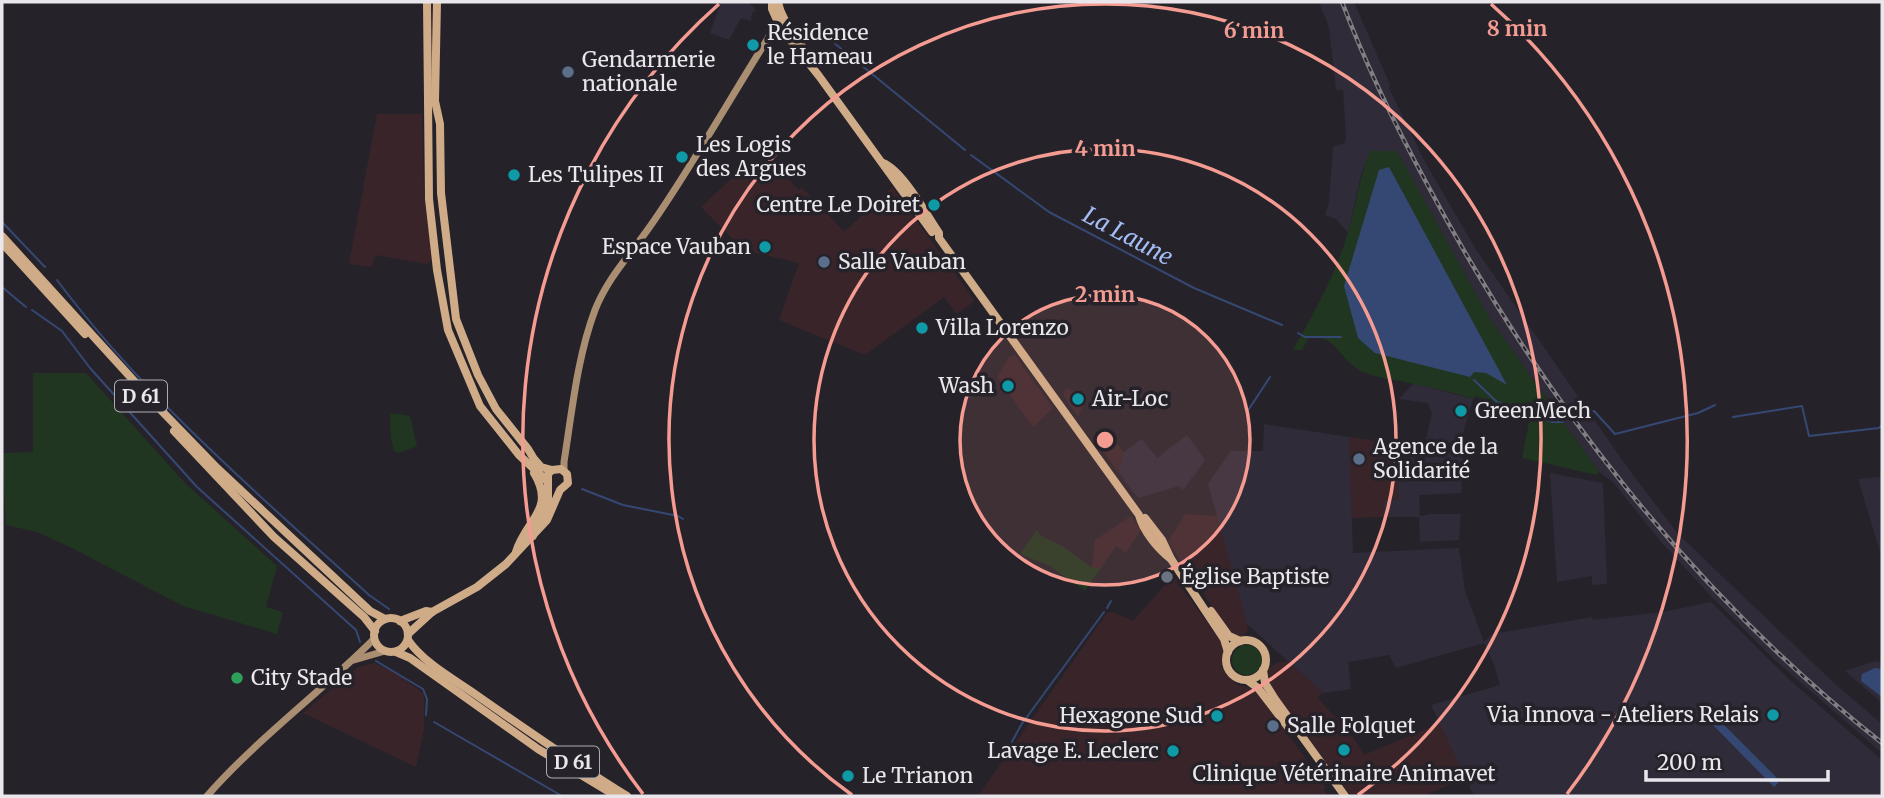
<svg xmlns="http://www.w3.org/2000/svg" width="1884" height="798" viewBox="0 0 1884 798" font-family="Merriweather,serif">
	<rect width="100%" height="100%" fill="#26222a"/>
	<!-- commercial -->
	<g fill="#392529">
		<polygon points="377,114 422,114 424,192 432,259 427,264 375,255 372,267 349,264"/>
		<polygon points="751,160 773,171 779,169 799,190 802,188 814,199 844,232 892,187 975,301 957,314 944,297 865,355 779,320 799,263 744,250 701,207"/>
		<polygon points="1015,355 1053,408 1033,427 997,377 1009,357"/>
		<polygon points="1066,388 1087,397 1078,417 1063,395"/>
		<polygon points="1099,434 1119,446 1125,454 1119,473 1094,439"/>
		<polygon points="1349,437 1409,446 1409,451 1398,470 1399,499 1384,500 1384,517 1351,518"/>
		<polygon points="1185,514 1218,516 1247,624 1248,630 1241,638 1236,636 1226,627 1168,542"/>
		<polygon points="1131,516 1141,530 1126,553 1116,546 1100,569 1092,568 1095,540"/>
		<polygon points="1173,576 1224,646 1221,666 1237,685 1255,689 1326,787 1324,790 1328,796 978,796 1107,613 1113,612 1133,621"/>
		<polygon points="1288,661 1323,693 1317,697 1353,737 1364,755 1440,723 1466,777 1424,796 1351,796 1272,692 1267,681 1269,668 1277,663"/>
		<polygon points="375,663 397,674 424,694 424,729 416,767 303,713 358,667"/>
	</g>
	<!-- built -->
	<g fill="#302b38">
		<polygon points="721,2 748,2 756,10 752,13 751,21 741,18 729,40 710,33"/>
		<polygon points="1319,2 1354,2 1390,85 1389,88 1424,160 1475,248 1627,467 1678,534 1834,683 1882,724 1882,753 1776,661 1710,595 1661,542 1613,482 1599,472 1490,319 1445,239 1370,151 1361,175 1348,233 1336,219 1325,215 1329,203 1333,147 1345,143 1346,137 1343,90 1336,90 1329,27"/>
		<polygon points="1414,383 1473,399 1460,444 1426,440 1432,413 1428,403 1399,399"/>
		<polygon points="1264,424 1349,437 1353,553 1459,548 1465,591 1484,642 1492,634 1592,617 1593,620 1663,612 1711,602 1791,681 1882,760 1882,796 1474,796 1431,705 1500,685 1493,662 1484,643 1396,668 1389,655 1348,662 1351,689 1323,693 1247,624 1208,484 1231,451 1263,451"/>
		<polygon points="1187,435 1205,460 1183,490 1179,486 1138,498 1119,473 1124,452 1142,439 1157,458"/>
		<polygon points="1409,446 1463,455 1461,493 1419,495 1420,516 1431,514 1461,514 1459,540 1420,542 1419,517 1384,517 1384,500 1399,499 1398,470 1409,451"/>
		<polygon points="1550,473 1603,483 1607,584 1592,585 1592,576 1557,582"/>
		<polygon points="1882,477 1882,558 1858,479"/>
		<polygon points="1875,661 1882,663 1882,703 1845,671"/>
	</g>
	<!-- green -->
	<g fill="#203620">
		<path d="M1370,151H1397L1490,319L1599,472L1597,475L1522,458L1530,417L1475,396L1473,399C1452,392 1431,387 1409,383C1394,379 1375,378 1361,371C1339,360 1337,334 1309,338L1302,350H1293C1314,313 1334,277 1347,236C1356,207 1359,178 1370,151Z"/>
		<polygon points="33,373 86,373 186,484 277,566 266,607 283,612 277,634 183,606 70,547 37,532 6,525 2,453 33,452"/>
		<polygon points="390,413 410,416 417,446 399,453 394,451 391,438"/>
		<polygon points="1037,530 1041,536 1064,547 1091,567 1100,569 1085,591 1050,566 1020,554"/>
		<circle cx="1247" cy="660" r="15"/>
	</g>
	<!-- water -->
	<g fill="#354873">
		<polygon points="1389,167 1507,385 1486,373 1474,372 1470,377 1375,353 1358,338 1344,286 1379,170"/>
		<polygon points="1875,668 1882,669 1882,697 1861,681 1862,674"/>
		<polygon points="1714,715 1777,778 1778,783 1774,787 1710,722 1709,719"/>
	</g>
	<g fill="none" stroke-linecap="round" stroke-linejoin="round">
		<!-- stream -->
		<g stroke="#354873" stroke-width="2">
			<polyline points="815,23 826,33"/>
			<polyline points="833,42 965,150"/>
			<polyline points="971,155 1049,212 1194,288 1282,325"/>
			<polyline points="2,222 45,267"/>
			<path d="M57,280C144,397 261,497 369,595L389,609"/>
			<polyline points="2,287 26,307"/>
			<polyline points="32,310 62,331 90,368 197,487 356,630 360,642"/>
			<polyline points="1298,333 1305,337 1341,337"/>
			<polyline points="1474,380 1497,402 1534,415"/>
			<polyline points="1247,412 1270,377"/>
			<polyline points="1583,412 1594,411 1615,434 1698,413 1715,405"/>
			<polyline points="1539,417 1552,422 1563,422"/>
			<polyline points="1733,417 1802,406 1809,436 1879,428 1882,425"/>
			<polyline points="582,489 623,505 678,516 683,519"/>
			<polyline points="1107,608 1111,601"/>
			<polyline points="376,661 423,689 427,699 426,715"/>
			<polyline points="434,722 562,796"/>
			<polyline points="1008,749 1021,725 1104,612"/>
		</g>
		<!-- secondary -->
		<g stroke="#aa8e72" stroke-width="7">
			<path d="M564,471V462C572,412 577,358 595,310C608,277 631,254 651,225C693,165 730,98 770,35L780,27"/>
			<polyline points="354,660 385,651"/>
			<path d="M207,796C257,739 321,692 374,639"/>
		</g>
		<!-- primary -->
		<g stroke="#cfac87" stroke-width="8">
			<polyline points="427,2 429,199 437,270 448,330 480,406 519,455 547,481"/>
			<polyline points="437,2 435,101 440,124 441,193 456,319 478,375 496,409 528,449 534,459 541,467 552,470"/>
			<polyline points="772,2 772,9 780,27 819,76 932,232"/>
			<path d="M778,2C782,25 803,39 809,61"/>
			<path d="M883,163C903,171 926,214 939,233V238L1139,515C1143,531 1158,549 1171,559"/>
			<polyline points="2,236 155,404 217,468 370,611 385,619"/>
			<polyline points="2,243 85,334"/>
			<polyline points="174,431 274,537 364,617 375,631"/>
			<polyline points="1145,518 1162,540 1171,559 1224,639 1228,652"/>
			<path d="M516,552C526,519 556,510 534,473"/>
			<polyline points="1211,611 1229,636 1240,641"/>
			<circle cx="391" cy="635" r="17"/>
			<polyline points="400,621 426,611 432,612"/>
			<polyline points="408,634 432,612 477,587 506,564 547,520 560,490 568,483 567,474 561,469 552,470 548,474 548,501 533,536"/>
			<path d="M408,640C424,663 452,678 475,694C525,729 575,764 627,796"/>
			<circle cx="1246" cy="660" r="20"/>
			<polyline points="396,652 410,658 538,749 616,796"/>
			<polyline points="1263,670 1265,683 1275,699 1345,796"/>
			<polyline points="1247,680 1258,688 1288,727"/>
		</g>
		<defs>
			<path id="rail" d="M1342,2C1366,65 1395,125 1427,184C1540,397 1692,593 1882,743"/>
		</defs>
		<!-- rail casing -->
		<use href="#rail" stroke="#817e84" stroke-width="4.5"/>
		<!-- rail -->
		<use href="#rail" stroke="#26222a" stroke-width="2" stroke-dasharray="5" stroke-linecap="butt"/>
	</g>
	<!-- distance rings -->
	<circle cx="1105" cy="440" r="145" fill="#f59c92" fill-opacity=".12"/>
	<g fill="none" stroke="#f59c92" stroke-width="3.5">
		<circle cx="1105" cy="440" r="145"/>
		<circle cx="1105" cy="440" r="291"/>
		<path d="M852 795A436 436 0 1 1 1358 795"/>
		<path d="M643 794A582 582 0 0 1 719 4M1491 4A582 582 0 0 1 1567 794"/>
	</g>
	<!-- markers -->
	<g fill="#0f9aa8" stroke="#26222a" stroke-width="2.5">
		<circle cx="753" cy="45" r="7"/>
		<circle cx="682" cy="157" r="7"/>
		<circle cx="514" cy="175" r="7"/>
		<circle cx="934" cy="205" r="7"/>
		<circle cx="765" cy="247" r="7"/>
		<circle cx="922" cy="328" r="7"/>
		<circle cx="1008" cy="386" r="7"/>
		<circle cx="1078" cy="399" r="7"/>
		<circle cx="1461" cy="411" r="7"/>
		<circle cx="1773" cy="715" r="7"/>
		<circle cx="1217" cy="716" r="7"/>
		<circle cx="1344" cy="750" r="7"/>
		<circle cx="1173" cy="751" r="7"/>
		<circle cx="848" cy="776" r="7"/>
	</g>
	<g fill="#5c6f8a" stroke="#26222a" stroke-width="2.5">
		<circle cx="568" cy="72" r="7"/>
		<circle cx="824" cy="262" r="7"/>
		<circle cx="1359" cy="459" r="7"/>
		<circle cx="1273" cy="726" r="7"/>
	</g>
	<circle fill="#6b7280" stroke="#26222a" stroke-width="2.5" cx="1167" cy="577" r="7"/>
	<circle fill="#2e9e5b" stroke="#26222a" stroke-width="2.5" cx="237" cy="678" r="7"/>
	<g text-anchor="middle" stroke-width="7" stroke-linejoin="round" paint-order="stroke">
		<!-- shield labels -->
		<g fill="#26222a" stroke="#aeacb2" stroke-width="2">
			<rect x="115" y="380.5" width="52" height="31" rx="5"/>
			<rect x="547" y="746.5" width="52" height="31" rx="5"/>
		</g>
		<g font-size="19" font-weight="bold" fill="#e9e7ec">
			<text x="141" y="403">D 61</text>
			<text x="573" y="769">D 61</text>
		</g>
		<!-- poi labels -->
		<g font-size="21" fill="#e9e7ec" stroke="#26222a" text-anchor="start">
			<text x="767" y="40">Résidence<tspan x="767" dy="24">le Hameau</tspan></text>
			<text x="582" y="67">Gendarmerie<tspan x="582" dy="24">nationale</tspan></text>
			<text x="696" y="152">Les Logis<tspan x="696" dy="24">des Argues</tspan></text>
			<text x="528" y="182">Les Tulipes II</text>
			<text x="920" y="212" text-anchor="end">Centre Le Doiret</text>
			<text x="751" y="254" text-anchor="end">Espace Vauban</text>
			<text x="838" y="269">Salle Vauban</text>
			<text x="936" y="335">Villa Lorenzo</text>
			<text x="994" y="393" text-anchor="end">Wash</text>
			<text x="1092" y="406">Air-Loc</text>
			<text x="1475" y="418">GreenMech</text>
			<text x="1373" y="454">Agence de la<tspan x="1373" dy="24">Solidarité</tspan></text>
			<text x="1181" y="584">Église Baptiste</text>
			<text x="251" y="685">City Stade</text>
			<text x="1759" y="722" text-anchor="end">Via Innova - Ateliers Relais</text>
			<text x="1203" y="723" text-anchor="end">Hexagone Sud</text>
			<text x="1287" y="733">Salle Folquet</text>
			<text x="1159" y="758" text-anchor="end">Lavage E. Leclerc</text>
			<text x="1344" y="781" text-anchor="middle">Clinique Vétérinaire Animavet</text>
			<text x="862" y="783">Le Trianon</text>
		</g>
		<!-- water labels -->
		<g font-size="23" font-style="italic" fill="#a3bdf5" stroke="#26222a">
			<text transform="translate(1128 236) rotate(28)" y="8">La Laune</text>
		</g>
	</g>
	<circle cx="1105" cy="440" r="10" fill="#f59c92" stroke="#26222a" stroke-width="3.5"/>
	<g font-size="21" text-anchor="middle" font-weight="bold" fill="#f59c92" stroke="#26222a" stroke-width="7" stroke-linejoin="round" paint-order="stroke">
		<text x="1517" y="36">8 min</text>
		<text x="1254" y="38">6 min</text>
		<text x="1105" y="156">4 min</text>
		<text x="1105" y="302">2 min</text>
	</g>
	<!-- border -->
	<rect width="1884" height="798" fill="none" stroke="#e9e7ec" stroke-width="7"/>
	<!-- scale -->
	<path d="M1646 770v10h182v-10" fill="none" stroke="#e9e7ec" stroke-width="3.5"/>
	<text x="1657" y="770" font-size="21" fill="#e9e7ec" stroke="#26222a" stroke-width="5" paint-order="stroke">200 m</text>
</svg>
